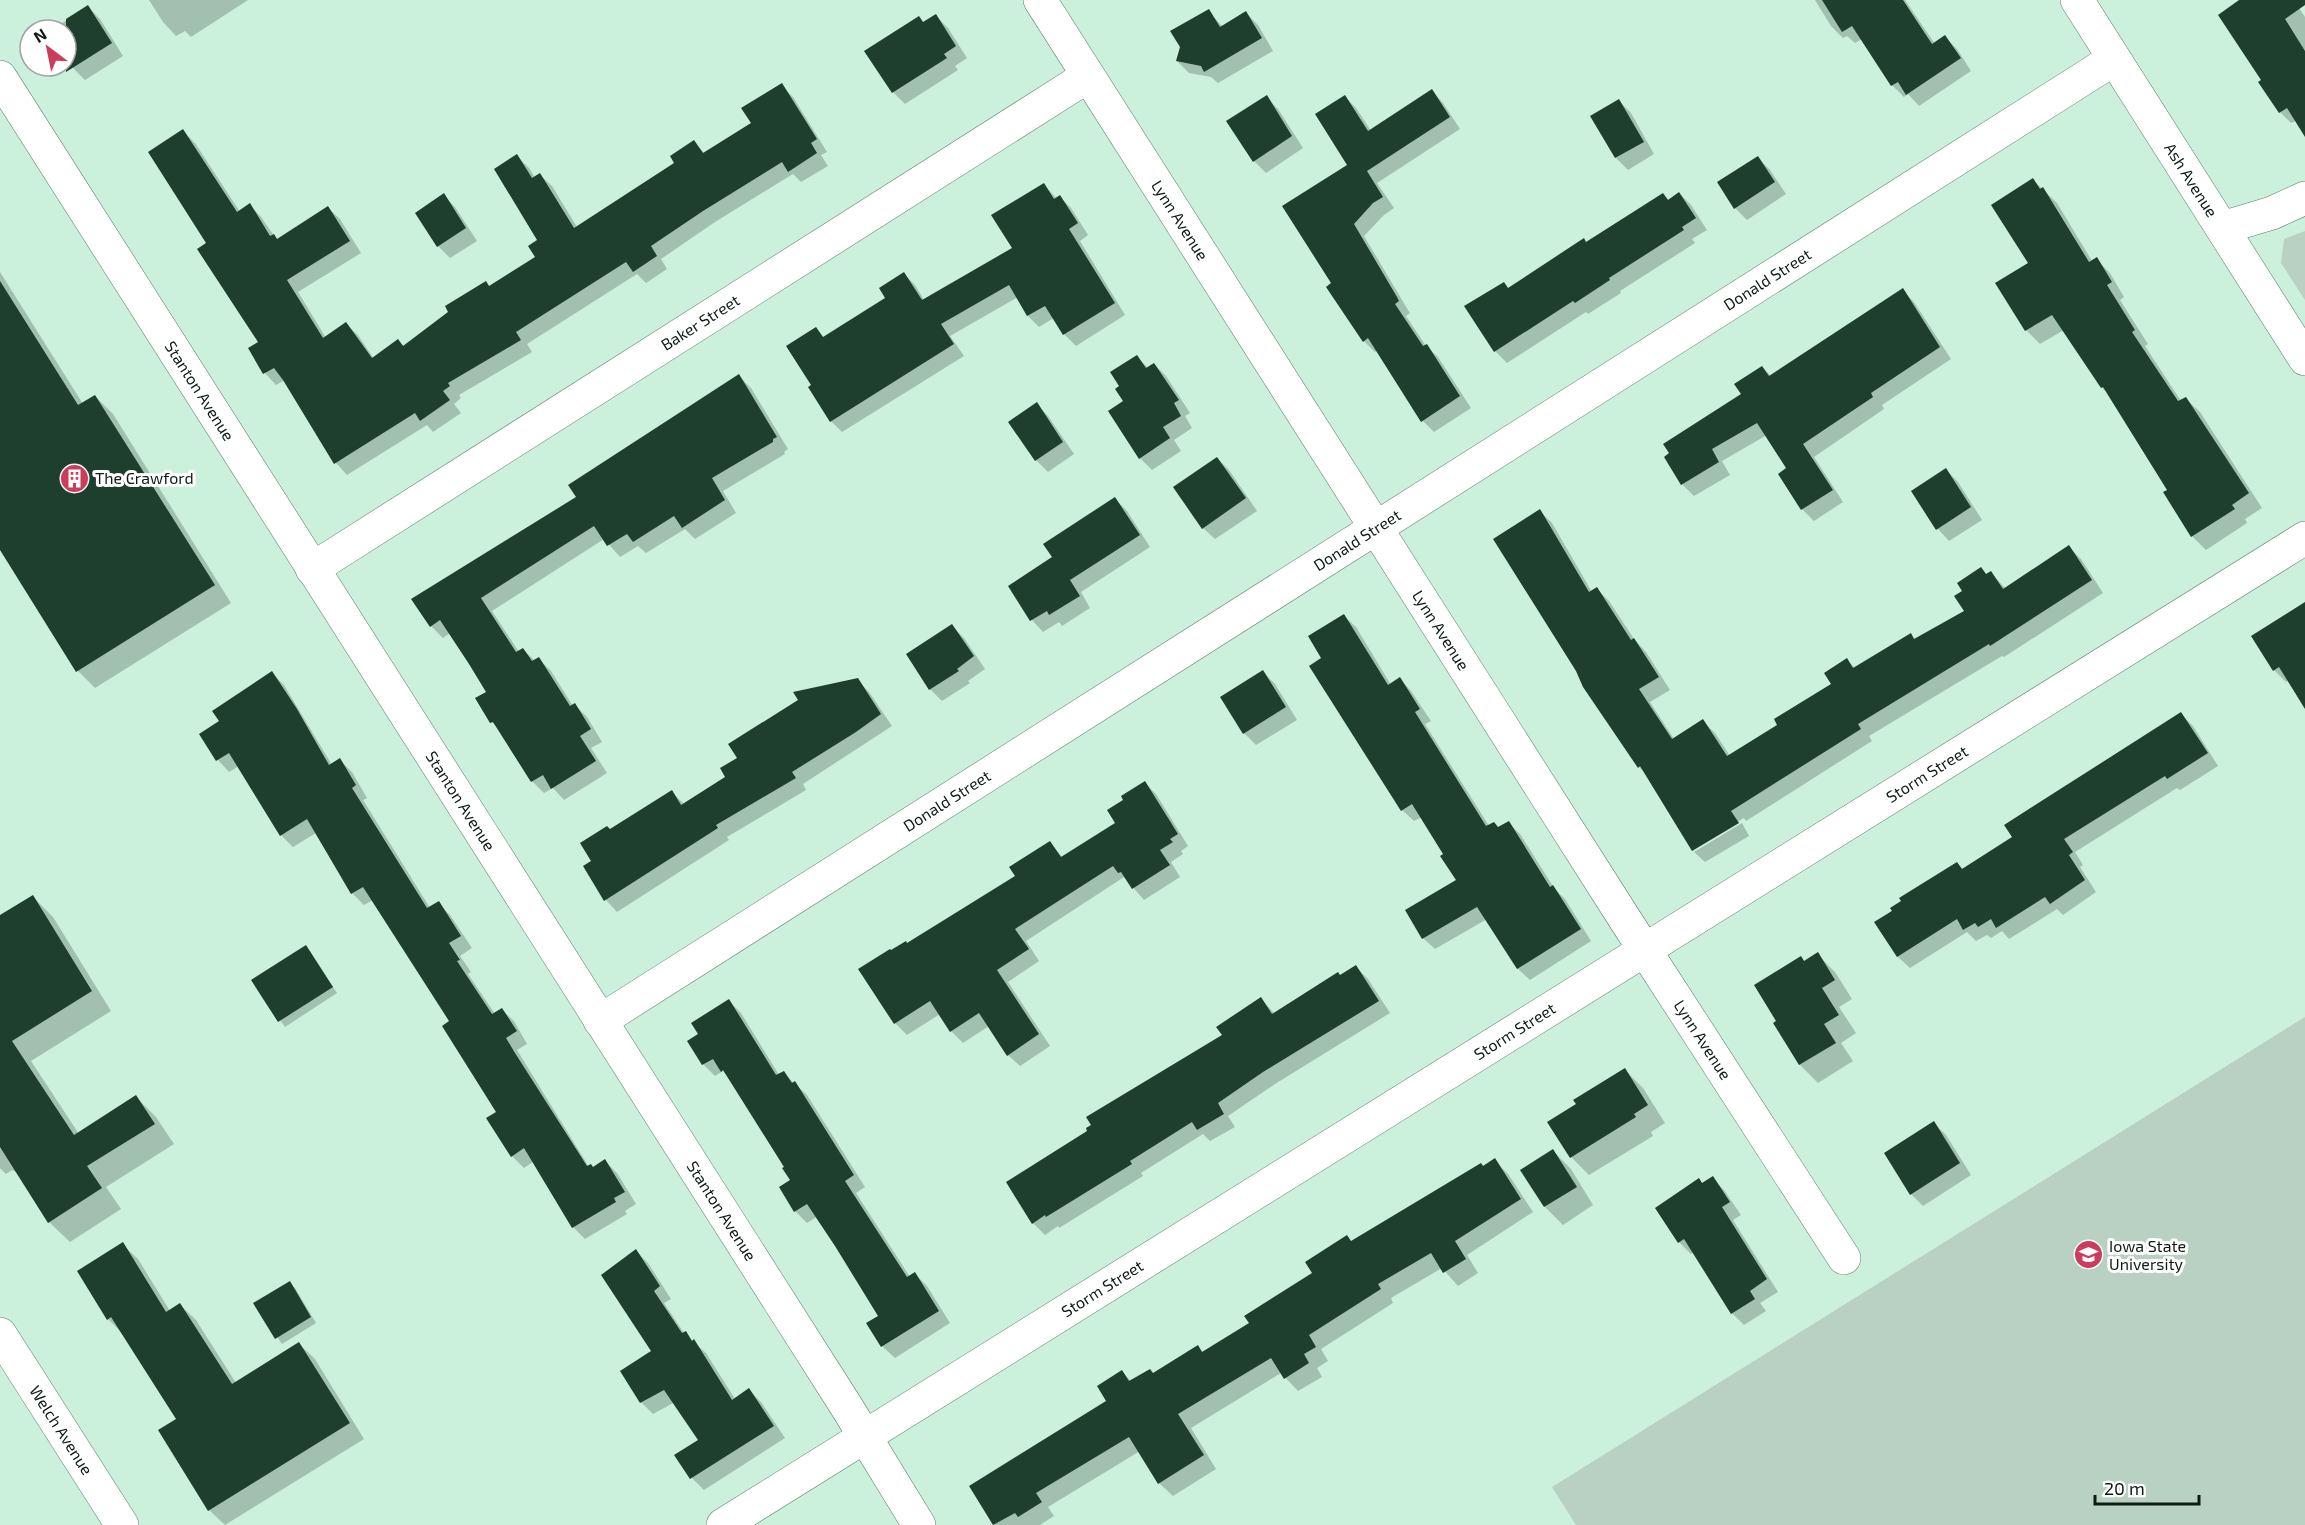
<svg xmlns="http://www.w3.org/2000/svg" width="2305" height="1525" viewBox="0 0 2305 1525" font-family="'Exo 2',sans-serif">
	<rect width="100%" height="100%" fill="#cbf0dc"/>
	<!-- green -->
	<g fill="#b9d1c3">
		<polygon points="2305,231 2305,300 2281,263 2284,239"/>
		<polygon points="2305,1017 2305,1525 1576,1525 1552,1487"/>
	</g>
	<!-- shadow -->
	<g fill="#0003">
		<polygon points="149,0 248,0 191,37 185,31 176,36 163,22"/>
		<polygon points="1815,0 1905,0 1935,44 1945,37 1957,49 1971,71 1919,106 1908,94 1904,97 1892,85 1862,39 1855,43 1847,36 1843,38 1831,26"/>
		<polygon points="2241,0 2294,0 2305,17 2305,117 2291,123 2280,112 2263,80"/>
		<polygon points="88,7 100,19 123,56 85,80 73,68 66,57 66,30 51,30"/>
		<polygon points="1208,11 1223,27 1246,13 1258,25 1273,51 1218,83 1211,77 1189,73 1177,61"/>
		<polygon points="936,16 948,28 967,58 955,66 958,70 905,104 893,92 924,23"/>
		<polygon points="781,85 793,97 827,152 821,155 828,166 801,182 793,174 715,222 661,259 667,269 646,283 637,274 527,344 532,352 459,395 461,398 454,404 461,413 433,432 427,425 347,475 336,463 285,380 276,385 265,373 260,342 208,244 183,131 195,143 240,212 250,205 261,217 277,240 328,208 340,219 361,253 298,292 326,338 346,324 358,335 374,359 398,341 404,346 486,283 490,287 537,257 539,241 517,156 529,168 535,178 540,175 552,186 577,227 676,163 694,142 705,154 753,124"/>
		<polygon points="1432,91 1443,103 1460,129 1377,183 1394,208 1384,215 1364,236 1408,310 1410,313 1406,316 1426,346 1438,357 1471,408 1434,432 1423,421 1377,351 1375,352 1364,341 1333,284 1349,166 1345,97 1356,108 1371,131"/>
		<polygon points="1266,97 1278,109 1303,148 1266,173 1254,161"/>
		<polygon points="1619,101 1631,113 1654,154 1628,170 1616,158"/>
		<polygon points="1758,158 1770,170 1786,194 1747,220 1735,208"/>
		<polygon points="2033,180 2057,203 2092,261 2096,259 2110,273 2124,297 2120,300 2148,344 2145,346 2181,401 2186,399 2200,412 2262,508 2245,519 2247,523 2206,550 2192,536 2169,490 2109,394 2102,388 2064,330 2040,344 2026,330"/>
		<polygon points="1044,185 1057,199 1060,197 1071,208 1088,235 1080,241 1125,315 1076,346 1064,334 1054,318 1039,327 1028,316 1018,297 950,336 964,356 842,432 831,421 813,385 816,329 824,338 887,299 904,274 915,285 924,300 1014,249"/>
		<polygon points="1679,193 1691,205 1707,230 1692,239 1695,243 1620,291 1621,293 1588,314 1586,312 1507,363 1495,351 1504,283 1509,289 1663,195 1669,200"/>
		<polygon points="443,195 455,207 477,241 450,258 438,246 417,213"/>
		<polygon points="0,272 83,404 95,396 113,414 231,603 95,688 78,671 0,547"/>
		<polygon points="1902,290 1914,302 1951,359 1882,405 1884,409 1814,457 1843,502 1814,521 1802,509 1788,469 1767,435 1722,461 1730,475 1694,496 1682,484 1666,457 1743,395 1762,367 1771,376"/>
		<polygon points="1137,357 1148,368 1154,364 1166,376 1190,413 1185,416 1192,428 1174,440 1181,451 1152,470 1140,458 1125,401"/>
		<polygon points="739,376 751,388 788,449 784,452 785,454 723,491 736,513 695,539 685,529 646,553 638,546 620,557 604,539 492,611 519,652 523,649 535,661 539,659 551,671 573,706 575,705 587,717 602,742 591,748 607,773 564,800 553,788 544,793 532,781 502,733 492,722 488,692 450,633 443,638 431,626 578,498"/>
		<polygon points="1036,404 1048,416 1074,454 1048,472 1036,460"/>
		<polygon points="1217,458 1229,470 1257,511 1215,539 1203,528"/>
		<polygon points="1946,470 1958,482 1982,520 1949,541 1938,529"/>
		<polygon points="1115,499 1127,511 1150,547 1081,592 1090,608 1062,626 1059,622 1043,632 1032,620 1054,558"/>
		<polygon points="1540,511 1552,523 1592,592 1597,589 1609,601 1634,639 1646,652 1670,690 1650,702 1674,739 1703,721 1715,733 1730,756 1780,725 1833,685 1847,660 1855,668 1911,635 1916,640 1967,611 1964,592 1981,568 1987,575 1991,573 2006,589 2069,547 2081,559 2103,593 2004,657 2002,656 1869,736 1872,741 1746,821 1744,818 1694,848 1694,851 1649,777 1639,767"/>
		<polygon points="2305,603 2305,691 2289,680 2286,682 2274,670"/>
		<polygon points="1344,616 1356,627 1391,685 1400,679 1411,691 1431,721 1425,724 1489,826 1499,829 1508,823 1520,834 1554,888 1565,899 1591,941 1530,980 1518,969 1487,919 1435,949 1423,938 1458,881 1445,855 1422,817 1414,821 1402,810 1323,659"/>
		<polygon points="952,626 964,638 985,669 968,681 970,683 942,701 930,689 908,654"/>
		<polygon points="1263,672 1275,684 1297,720 1256,745 1244,733"/>
		<polygon points="272,673 284,685 332,765 340,760 352,772 367,798 363,800 430,908 438,903 450,915 472,948 460,956 471,972 468,974 495,1014 502,1010 514,1021 527,1044 517,1050 589,1167 593,1168 605,1161 617,1173 636,1204 625,1211 627,1214 585,1239 573,1227 534,1161 524,1168 512,1156 498,1112 451,1022 373,900 364,905 352,893 316,833 293,847 281,835 239,766 229,772 218,760 201,734 221,721"/>
		<polygon points="857,680 869,692 892,726 803,784 806,790 727,837 729,840 617,912 606,900 593,861 610,831 672,792 684,804 727,777"/>
		<polygon points="2181,714 2193,726 2218,766 2180,790 2177,788 2075,852 2083,865 2080,867 2096,892 2063,915 2057,909 2009,939 2002,931 1991,938 1987,935 1976,941 1967,932 1910,968 1898,957 1876,922 1957,864 1963,869 2014,838"/>
		<polygon points="1145,783 1156,794 1188,846 1181,851 1183,854 1171,862 1180,877 1144,900 1124,877 1026,941 1039,961 1008,982 1050,1046 1020,1066 1008,1055 989,1026 963,1043 951,1031 940,1014 907,1035 895,1023 860,969 907,944 1017,876 1050,843 1063,858 1117,824 1125,800"/>
		<polygon points="1742,823 1749,836 1705,862 1694,852"/>
		<polygon points="33,897 53,917 111,1011 31,1061 79,1134 136,1097 156,1117 174,1144 106,1187 121,1209 70,1242 49,1222 18,1173 12,1170 6,1174 0,1168 0,917"/>
		<polygon points="306,947 337,993 285,1027 253,981"/>
		<polygon points="1817,954 1835,972 1852,999 1839,1007 1856,1033 1841,1043 1853,1061 1818,1083 1800,1065 1775,1023 1778,1021 1801,958 1805,962"/>
		<polygon points="1356,967 1368,979 1390,1013 1275,1084 1228,1116 1235,1127 1210,1141 1203,1134 1141,1173 1143,1176 1059,1228 1058,1226 1045,1235 1033,1223 1089,1131 1224,1035 1261,999 1275,1014"/>
		<polygon points="729,1001 741,1013 779,1075 783,1073 807,1095 865,1187 856,1193 910,1277 915,1274 927,1286 950,1323 895,1358 883,1347 868,1324 880,1317 818,1216 807,1223 795,1211 792,1180 786,1167 732,1080 723,1071 715,1076 703,1064 700,1035"/>
		<polygon points="1625,1070 1643,1088 1665,1123 1651,1132 1653,1136 1589,1175 1571,1157 1549,1123"/>
		<polygon points="1934,1123 1946,1135 1971,1175 1923,1206 1911,1194"/>
		<polygon points="1553,1151 1571,1169 1593,1205 1563,1225 1545,1207 1522,1170"/>
		<polygon points="1494,1160 1508,1174 1533,1212 1467,1255 1478,1273 1458,1286 1442,1268 1391,1298 1393,1303 1321,1349 1328,1361 1317,1368 1322,1377 1298,1391 1281,1373 1191,1428 1216,1469 1173,1496 1159,1483 1140,1451 1048,1507 1054,1516 1040,1525 995,1525 971,1487 1108,1401 1122,1372 1132,1382 1154,1375 1198,1347 1204,1353 1251,1324 1352,1242"/>
		<polygon points="1712,1178 1724,1190 1741,1215 1733,1220 1778,1292 1760,1303 1766,1311 1744,1325 1732,1313 1694,1252 1691,1254 1679,1242 1657,1208"/>
		<polygon points="122,1244 138,1259 170,1311 180,1305 196,1320 236,1383 299,1344 315,1359 364,1439 225,1525 209,1510 178,1419 123,1334 108,1319"/>
		<polygon points="636,1251 648,1263 671,1299 664,1303 684,1333 706,1353 735,1399 749,1390 761,1402 785,1438 704,1490 692,1478 676,1455 700,1440 675,1402 653,1414 641,1402 653,1351"/>
		<polygon points="289,1283 295,1288 316,1323 282,1344 255,1304"/>
	</g>
	<!-- building -->
	<g fill="#1e3e2e">
		<polygon points="1822,0 1903,0 1932,44 1945,35 1961,58 1906,95 1898,82 1891,86 1852,26 1842,32"/>
		<polygon points="2239,0 2305,0 2305,5 2285,19 2305,51 2305,137 2287,108 2279,113 2258,82 2261,80 2218,15"/>
		<polygon points="88,5 112,43 66,72 66,19"/>
		<polygon points="1209,9 1220,27 1246,11 1262,38 1204,72 1201,66 1176,61 1180,47 1170,31"/>
		<polygon points="936,14 956,46 944,54 947,58 892,93 864,51 919,16 923,22"/>
		<polygon points="782,83 817,139 811,143 817,153 788,172 782,162 703,211 651,246 657,256 633,272 626,262 516,332 521,340 448,383 450,386 443,391 450,400 420,421 415,413 334,464 283,380 274,368 263,374 248,348 258,342 197,249 206,243 148,152 183,129 237,212 250,203 270,236 274,234 277,239 328,206 350,241 287,280 323,338 346,322 372,358 398,339 403,346 448,312 445,306 486,281 489,286 535,257 528,246 537,240 494,169 517,154 532,178 540,173 574,228 674,163 670,156 694,140 703,153 751,123 741,108"/>
		<polygon points="1432,89 1450,117 1367,171 1383,197 1373,203 1354,224 1397,297 1399,301 1395,304 1423,346 1427,344 1460,396 1421,422 1368,338 1363,342 1326,287 1331,283 1282,206 1347,165 1315,114 1345,95 1368,131"/>
		<polygon points="1267,95 1292,136 1253,162 1226,121"/>
		<polygon points="1619,99 1644,142 1615,158 1590,116"/>
		<polygon points="1758,156 1775,182 1734,209 1717,182"/>
		<polygon points="2033,178 2040,189 2043,187 2089,262 2097,257 2112,282 2107,285 2135,330 2132,332 2178,401 2186,397 2249,493 2232,505 2235,509 2191,537 2163,492 2167,490 2103,387 2101,388 2052,315 2025,331 1995,283 2028,263 1991,205"/>
		<polygon points="1044,183 1054,199 1060,195 1078,223 1069,229 1115,303 1063,335 1045,306 1027,316 1009,285 941,324 954,344 830,422 808,387 811,385 786,346 816,327 823,337 885,298 879,288 904,272 922,300 1012,248 991,215"/>
		<polygon points="1679,192 1696,218 1682,227 1684,230 1609,278 1610,280 1575,303 1573,301 1494,352 1464,306 1504,282 1508,288 1584,238 1586,242 1663,193 1668,200"/>
		<polygon points="444,193 466,228 437,247 415,213"/>
		<polygon points="0,281 78,405 95,395 215,585 76,672 0,550"/>
		<polygon points="1903,288 1940,347 1871,393 1873,397 1803,444 1833,490 1801,510 1778,474 1786,468 1757,423 1712,449 1719,462 1681,485 1664,457 1669,453 1663,444 1741,394 1734,384 1762,366 1769,376"/>
		<polygon points="1137,355 1146,368 1154,363 1179,400 1174,403 1181,416 1163,427 1170,438 1139,459 1108,411 1123,401 1115,389 1119,386 1110,372"/>
		<polygon points="739,374 777,437 773,439 773,442 712,478 725,500 682,528 674,516 633,542 627,534 607,546 594,526 481,598 516,652 523,648 532,661 539,657 570,706 575,703 591,729 580,736 596,761 551,789 543,775 531,782 493,722 490,723 475,698 486,692 469,664 440,620 430,627 411,599 576,497 568,485"/>
		<polygon points="1037,402 1063,442 1035,461 1008,422"/>
		<polygon points="1217,457 1246,498 1202,529 1173,487"/>
		<polygon points="1946,468 1971,507 1936,530 1911,491"/>
		<polygon points="1115,497 1140,535 1070,580 1080,596 1049,615 1047,611 1030,621 1008,586 1052,557 1043,544"/>
		<polygon points="1540,509 1589,592 1597,587 1631,640 1634,638 1659,677 1639,689 1672,739 1703,719 1727,756 1777,725 1774,719 1831,684 1824,673 1847,658 1853,668 1911,633 1914,639 1964,611 1954,596 1962,591 1957,583 1981,567 1986,574 1991,571 2003,589 2069,545 2092,580 1990,646 1989,644 1858,724 1861,729 1731,811 1739,823 1692,851 1640,766 1638,768 1583,687 1576,671 1493,539"/>
		<polygon points="2305,602 2305,709 2279,667 2273,671 2251,636"/>
		<polygon points="1344,614 1388,685 1400,677 1420,709 1415,712 1486,826 1494,822 1498,827 1509,821 1550,887 1553,885 1581,929 1517,969 1477,907 1422,939 1405,910 1456,880 1440,856 1443,854 1412,804 1401,811 1309,666 1321,658 1308,636"/>
		<polygon points="952,624 974,656 957,669 959,671 929,690 906,654"/>
		<polygon points="1263,670 1286,707 1243,734 1220,697"/>
		<polygon points="272,671 297,709 329,765 340,758 356,785 352,788 427,908 439,901 461,936 449,943 460,960 457,961 492,1014 502,1008 517,1031 506,1038 515,1053 587,1166 591,1164 593,1167 605,1159 625,1192 614,1198 616,1202 572,1228 524,1148 511,1157 486,1118 496,1112 442,1026 449,1021 363,887 351,894 307,819 280,836 229,753 216,761 199,734 219,721 212,711"/>
		<polygon points="858,678 881,714 856,732 792,772 796,778 716,825 718,828 604,901 583,866 591,861 580,843 607,826 610,829 672,790 681,805 725,777 720,768 737,758 728,744 798,700 793,692"/>
		<polygon points="2181,712 2208,753 2167,779 2165,776 2064,839 2073,852 2069,855 2085,880 2050,904 2045,897 1996,928 1991,919 1978,927 1975,923 1963,930 1957,919 1897,957 1874,922 1892,911 1890,908 1901,901 1899,898 1957,862 1962,869 2012,837 2004,825"/>
		<polygon points="1145,781 1178,834 1170,839 1173,842 1160,850 1170,865 1132,889 1121,872 1118,873 1113,866 1015,929 1029,949 997,970 1039,1034 1007,1056 979,1013 950,1032 930,1001 894,1024 858,969 890,949 891,950 906,941 907,943 1015,876 1009,867 1050,841 1061,857 1115,823 1107,810 1123,800 1121,796"/>
		<polygon points="33,895 92,991 12,1041 74,1135 136,1095 155,1124 87,1166 102,1188 48,1223 0,1147 0,915"/>
		<polygon points="306,945 333,987 278,1022 251,980"/>
		<polygon points="1818,952 1835,980 1822,988 1839,1015 1824,1024 1836,1043 1799,1065 1773,1023 1776,1021 1754,985 1801,956 1804,961"/>
		<polygon points="1356,965 1379,1001 1263,1072 1218,1103 1224,1114 1197,1130 1192,1122 1130,1161 1132,1164 1046,1217 1045,1215 1032,1224 1006,1182 1087,1131 1086,1128 1091,1125 1086,1117 1222,1035 1216,1027 1261,997 1272,1014 1338,972 1340,975"/>
		<polygon points="729,999 776,1075 784,1071 792,1083 795,1081 854,1175 845,1181 907,1277 915,1272 939,1311 881,1347 866,1323 878,1316 835,1246 807,1204 794,1212 779,1187 790,1180 782,1168 784,1167 723,1070 721,1072 713,1059 702,1065 687,1041 698,1034 691,1023"/>
		<polygon points="1625,1068 1648,1105 1634,1114 1636,1117 1570,1158 1547,1122 1576,1104 1573,1100"/>
		<polygon points="1934,1121 1960,1163 1910,1195 1884,1153"/>
		<polygon points="1553,1149 1577,1187 1544,1207 1520,1170"/>
		<polygon points="1495,1158 1521,1199 1455,1241 1466,1259 1443,1273 1431,1253 1378,1284 1381,1289 1309,1335 1316,1347 1304,1354 1309,1363 1284,1379 1271,1358 1178,1414 1204,1455 1158,1484 1129,1437 1036,1493 1042,1502 1018,1517 1015,1513 993,1525 969,1486 1106,1401 1097,1386 1122,1370 1129,1381 1150,1369 1153,1373 1198,1345 1202,1352 1249,1323 1244,1316 1312,1273 1305,1262 1347,1235 1351,1241 1481,1163 1483,1166"/>
		<polygon points="1713,1176 1730,1202 1722,1207 1767,1279 1750,1291 1755,1299 1731,1314 1684,1239 1678,1243 1655,1208 1699,1178 1702,1183"/>
		<polygon points="123,1242 166,1312 180,1303 232,1384 299,1342 350,1423 208,1511 158,1430 176,1419 111,1317 107,1320 77,1271"/>
		<polygon points="636,1249 660,1286 654,1291 682,1333 686,1331 692,1341 694,1339 732,1400 749,1388 774,1426 690,1479 674,1455 698,1440 664,1390 640,1403 620,1371 651,1351 601,1275"/>
		<polygon points="290,1281 311,1317 275,1339 253,1303"/>
	</g>
	<g fill="none" stroke-linecap="round" stroke-linejoin="round">
		<defs>
			<g id="minor">
				<path id="s1" d="M1040,0L1626,921L1844,1258"/>
				<path id="s2" d="M0,77L848,1409L919,1525"/>
				<polyline points="2222,228 2272,213 2305,198"/>
				<path id="s3" d="M312,569L1088,76"/>
				<path id="s4" d="M600,1021L2114,59"/>
				<path id="s5" d="M0,1334L122,1525"/>
				<path id="s6" d="M723,1525L2305,538"/>
			</g>
			<g id="tertiary">
				<path id="s7" d="M2077,0L2305,359"/>
			</g>
		</defs>
		<!-- minor casing -->
		<use href="#minor" stroke="#5d7f6d" stroke-width="34"/>
		<!-- tertiary casing -->
		<use href="#tertiary" stroke="#5d7f6d" stroke-width="34"/>
		<!-- minor -->
		<use href="#minor" stroke="#fff" stroke-width="33"/>
		<!-- tertiary -->
		<use href="#tertiary" stroke="#fff" stroke-width="33"/>
	</g>
	<!-- icons -->
	<defs>
		<symbol id="building-disc" viewBox="-11 -11 22 22"><circle r="9.5" fill="#cb3c5d" stroke="#fff"/><path d="M-4-6H4V6H1V3H-1V6H-4ZM-2.5-4.3h1.7v1.8h-1.7ZM.8-4.3h1.7v1.8H.8ZM-2.5-1h1.7V.8h-1.7ZM.8-1h1.7V.8H.8Z" fill="#fff"/></symbol>
		<symbol id="university-disc" viewBox="-11 -11 22 22"><circle r="9.5" fill="#cb3c5d" stroke="#fff"/><path d="M0-5L7-2L0 1L-7-2ZM-4 1L0 2.5L4 1V4Q0 6-4 4Z" fill="#fff"/></symbol>
	</defs>
	<g fill-rule="evenodd">
		<use href="#building-disc" x="58" y="462" width="33" height="33"/>
		<use href="#university-disc" x="2072" y="1238" width="33" height="33"/>
	</g>
	<g text-anchor="middle" stroke-width="6" stroke-linejoin="round" paint-order="stroke">
		<!-- street labels -->
		<g font-size="16" fill="#0e1c15" stroke="#fff">
			<text dy="6" stroke="none"><textPath href="#s7" startOffset="213">Ash Avenue</textPath></text>
			<text dy="6" stroke="none"><textPath href="#s1" startOffset="261">Lynn Avenue</textPath></text>
			<text dy="6" stroke="none"><textPath href="#s4" startOffset="1383">Donald Street</textPath></text>
			<text dy="6" stroke="none"><textPath href="#s3" startOffset="460">Baker Street</textPath></text>
			<text dy="6" stroke="none"><textPath href="#s2" startOffset="372">Stanton Avenue</textPath></text>
			<text dy="6" stroke="none"><textPath href="#s4" startOffset="897">Donald Street</textPath></text>
			<text dy="6" stroke="none"><textPath href="#s1" startOffset="747">Lynn Avenue</textPath></text>
			<text dy="6" stroke="none"><textPath href="#s6" startOffset="1419">Storm Street</textPath></text>
			<text dy="6" stroke="none"><textPath href="#s2" startOffset="858">Stanton Avenue</textPath></text>
			<text dy="6" stroke="none"><textPath href="#s4" startOffset="411">Donald Street</textPath></text>
			<text dy="6" stroke="none"><textPath href="#s6" startOffset="933">Storm Street</textPath></text>
			<text dy="6" stroke="none"><textPath href="#s1" startOffset="1233">Lynn Avenue</textPath></text>
			<text dy="6" stroke="none"><textPath href="#s2" startOffset="1344">Stanton Avenue</textPath></text>
			<text dy="6" stroke="none"><textPath href="#s6" startOffset="447">Storm Street</textPath></text>
			<text dy="6" stroke="none"><textPath href="#s5" startOffset="114">Welch Avenue</textPath></text>
		</g>
		<!-- poi labels -->
		<g font-size="16" fill="#0e1c15" stroke="#fff" text-anchor="start">
			<text x="95" y="484">The Crawford</text>
			<text x="2109" y="1252">Iowa State<tspan x="2109" dy="18">University</tspan></text>
		</g>
	</g>
	<!-- north arrow -->
	<g transform="translate(48 48) rotate(328)"><circle r="28" fill="#ffffff" stroke="#9fa4a1" stroke-width="1.5"/>
	<path d="M0-4.5L10 22L0 15L-10 22Z" fill="#cb3c5d"/>
	<text y="-9" font-size="16" font-weight="bold" text-anchor="middle" fill="#0e1c15">N</text>
	</g>
	<!-- scale -->
	<path d="M2095 1495v9h104v-9" fill="none" stroke="#0e1c15" stroke-width="3"/>
	<text x="2104" y="1495" font-size="18" fill="#0e1c15" stroke="#ffffff" stroke-width="4.5" paint-order="stroke">20 m</text>
</svg>
